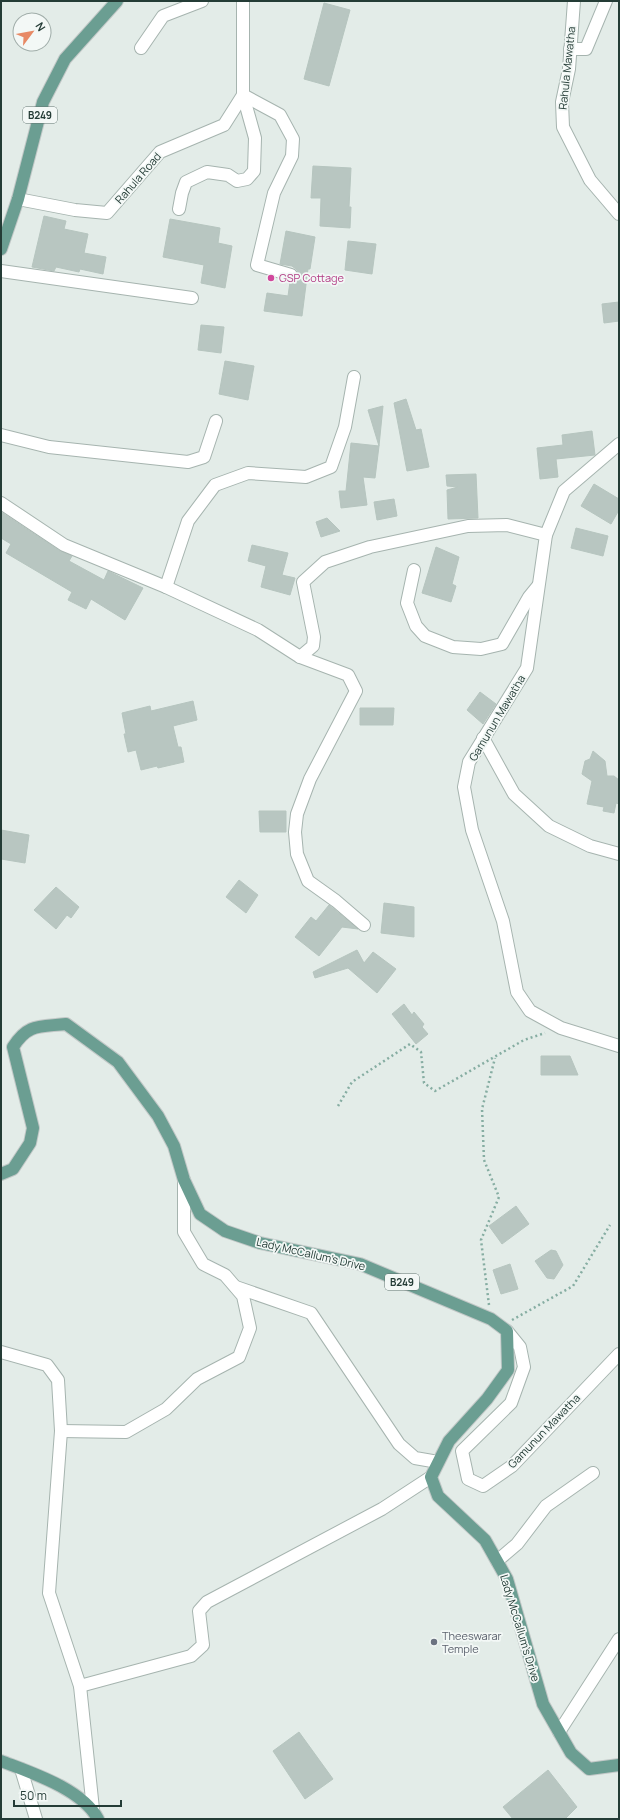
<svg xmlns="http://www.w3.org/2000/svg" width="620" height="1820" viewBox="0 0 620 1820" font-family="Manrope,sans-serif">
	<rect width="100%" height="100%" fill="#e3ece8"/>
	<!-- building -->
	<g fill="#b8c6c1" stroke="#b6c5bf">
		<polygon points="324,3 350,10 329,86 304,79"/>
		<polygon points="313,166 351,168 349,207 351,207 350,228 320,226 321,198 311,198"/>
		<polygon points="44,216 66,221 64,229 88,234 84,253 106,257 103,274 80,269 79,272 56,267 54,271 32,267"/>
		<polygon points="170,219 220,228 218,243 232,246 225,288 201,283 204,265 163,257"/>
		<polygon points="286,231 315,237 310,269 308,269 302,316 264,311 267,293 288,296 290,282 296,281 298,277 297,270 292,266 280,264"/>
		<polygon points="348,241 376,244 372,274 345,270"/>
		<polygon points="619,302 619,321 604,323 602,304"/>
		<polygon points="201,325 224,327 221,353 198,350"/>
		<polygon points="225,361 254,366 248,400 219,394"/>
		<polygon points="406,399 416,430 421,429 429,467 407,471 394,403"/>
		<polygon points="383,406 379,446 368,410"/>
		<polygon points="592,431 595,455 556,459 558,477 540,479 537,448 563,445 562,435"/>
		<polygon points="351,443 379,446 375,478 363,477 367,505 341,508 339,491 346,491"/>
		<polygon points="476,474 478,518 448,519 447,490 458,487 447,486 446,475"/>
		<polygon points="594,484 619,499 619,510 611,524 581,506"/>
		<polygon points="394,499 397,516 377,520 374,502"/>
		<polygon points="1,512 60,551 72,556 69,561 104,580 108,571 143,588 125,620 91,599 86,609 68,600 72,592 6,553 11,544 1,538"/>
		<polygon points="327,518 340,531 321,537 316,522"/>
		<polygon points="576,528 608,536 603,556 571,548"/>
		<polygon points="252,545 288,553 282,575 295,578 290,595 261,587 266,566 248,561"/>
		<polygon points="436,547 459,557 452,584 456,586 451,602 422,593"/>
		<polygon points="480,692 496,704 483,724 467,710"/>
		<polygon points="193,701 197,720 173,726 178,747 181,747 184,762 158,768 157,766 141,770 136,750 128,752 124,734 126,734 122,713 150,706 151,711"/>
		<polygon points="360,708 394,708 393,725 360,725"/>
		<polygon points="593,751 605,761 607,776 614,776 619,780 619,804 616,803 614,813 603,811 604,807 587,804 592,781 582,774 585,761 590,759"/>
		<polygon points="259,811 286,811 286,832 260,832"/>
		<polygon points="1,830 29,835 25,863 1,859"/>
		<polygon points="239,880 258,895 246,913 226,897"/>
		<polygon points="56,887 79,907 71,918 67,915 56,929 34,910"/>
		<polygon points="384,903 414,907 414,937 381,933"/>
		<polygon points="329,905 358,929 342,927 319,956 295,937 311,917 316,921"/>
		<polygon points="357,950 364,963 373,952 396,969 377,993 348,968 315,978 313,972"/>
		<polygon points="404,1004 412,1015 414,1012 424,1024 422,1027 428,1034 416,1044 392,1014"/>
		<polygon points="541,1056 570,1056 578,1075 541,1075"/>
		<polygon points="516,1206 529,1224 502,1244 489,1226"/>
		<polygon points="551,1250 556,1251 563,1265 554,1279 547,1278 535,1261"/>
		<polygon points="510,1264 518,1289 501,1294 493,1270"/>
		<polygon points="299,1732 333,1779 305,1799 273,1751"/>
		<polygon points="548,1770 577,1807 565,1819 513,1819 503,1807"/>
	</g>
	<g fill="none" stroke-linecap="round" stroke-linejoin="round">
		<defs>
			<g id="minor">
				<polyline points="574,1 569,69 562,102 563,127 590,180 619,214"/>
				<polyline points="141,48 163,16 202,1"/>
				<polyline points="570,49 586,49 606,1"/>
				<polyline points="243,95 280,115 293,139 292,156 274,193 257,265 291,275"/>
				<polyline points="18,199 75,210 107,213 160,152 224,125 243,95 243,1"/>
				<polyline points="179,209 182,193 186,182 207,172 228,175 237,181 247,179 254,171 255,138 243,95"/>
				<polyline points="1,271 192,298"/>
				<polyline points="1,435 49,447 188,462 204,457 216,421"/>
				<polyline points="619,444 564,491 546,535 527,668 469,762 464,787 472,830 503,921 517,992 530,1011 561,1028 619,1046"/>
				<polyline points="1,503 64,545 166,587 258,630 300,657 348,675 356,691 310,779 297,814 295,832 297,854 308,881 336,901 364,925"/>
				<polyline points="414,570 407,603 416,626 425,636 453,647 481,649 502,644 529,597 538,586"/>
				<polyline points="166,587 188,521 215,485 248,473 306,477 331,467 345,427 354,377"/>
				<polyline points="300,657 313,646 314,637 303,582 325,562 370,547 468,526 507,525 546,535"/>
				<polyline points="483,738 514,794 549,826 590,846 619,854"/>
				<polyline points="236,1287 311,1313 399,1444 415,1458 438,1462"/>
				<polyline points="507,1331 520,1347 524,1367 511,1403 462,1451 468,1479 483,1486 512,1466 619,1354"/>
				<polyline points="1,1352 47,1365 58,1380 61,1431 49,1593 80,1686 93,1809"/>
				<polyline points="61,1431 126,1432 166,1409 197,1379 239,1357 250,1328 243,1296 225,1275 203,1264 184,1232 184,1180"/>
				<polyline points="497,1561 517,1544 546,1506 593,1473"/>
				<polyline points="80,1686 191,1656 203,1645 199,1611 207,1602 382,1509 431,1477"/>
				<polyline points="559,1732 619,1639"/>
				<polyline points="21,1769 36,1819"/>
			</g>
			<g id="major">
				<polyline points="1,249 18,199 43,102 65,59 117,1"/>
				<path d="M1,1174L13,1169L30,1143L33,1128L13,1047C28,1023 40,1027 66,1024L118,1062L158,1116L174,1146L184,1180L200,1214L225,1231L260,1243L360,1264L491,1319L507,1331L508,1370L487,1399L449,1441L431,1477L438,1496L485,1540L507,1579L543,1704L571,1753L589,1769L619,1765"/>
				<path d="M1,1761C32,1773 82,1789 98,1819"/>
			</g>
		</defs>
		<!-- minor casing -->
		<use href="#minor" stroke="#a6b4af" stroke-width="14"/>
		<!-- major casing -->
		<use href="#major" stroke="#c2c8c7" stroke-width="14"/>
		<!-- path -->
		<g stroke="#86ada2" stroke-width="2.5" stroke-dasharray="2 3" stroke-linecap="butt">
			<polyline points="338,1106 352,1082 410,1044 421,1052 424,1083 435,1091 524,1040 545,1033"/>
			<polyline points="489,1305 481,1240 499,1197 484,1160 482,1109 495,1058"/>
			<polyline points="512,1320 573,1286 610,1225"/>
		</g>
		<!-- minor -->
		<use href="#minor" stroke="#fff" stroke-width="12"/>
		<!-- major -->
		<use href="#major" stroke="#6b9e92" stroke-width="12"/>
	</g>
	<!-- markers -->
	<circle fill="#d1479c" stroke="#f3f8f6" stroke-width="1.5" cx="271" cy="278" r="4"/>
	<circle fill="#6b7280" stroke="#f3f8f6" stroke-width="1.5" cx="434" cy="1642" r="4"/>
	<g text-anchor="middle" stroke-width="3.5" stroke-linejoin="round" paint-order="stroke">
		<!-- shield labels -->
		<g fill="#f3f8f6" stroke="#627470" stroke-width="1">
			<rect x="23" y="107" width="34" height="16" rx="3"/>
			<rect x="385" y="1274" width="34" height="16" rx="3"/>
		</g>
		<g font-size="10" font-weight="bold" fill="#243c36">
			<text x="40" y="119">B249</text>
			<text x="402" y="1286">B249</text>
		</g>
		<!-- street labels -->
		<g font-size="11" fill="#243c36" stroke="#f3f8f6">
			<text transform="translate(567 68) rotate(-84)" y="4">Rahula Mawatha</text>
			<text transform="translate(138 178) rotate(-49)" y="4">Rahula Road</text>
			<text transform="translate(497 718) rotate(-59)" y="4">Gamunun Mawatha</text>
			<text transform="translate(311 1254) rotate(13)" y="4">Lady McCallum's Drive</text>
			<text transform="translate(544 1431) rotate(-46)" y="4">Gamunun Mawatha</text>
			<text transform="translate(520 1628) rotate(73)" y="4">Lady McCallum's Drive</text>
		</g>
		<!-- hotel labels -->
		<g font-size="11" fill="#b23c85" stroke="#f3f8f6" text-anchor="start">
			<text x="279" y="282">GSP Cottage</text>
		</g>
		<!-- worship labels -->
		<g font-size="11" fill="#5b616d" stroke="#f3f8f6" text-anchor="start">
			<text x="442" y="1640">Theeswarar<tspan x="442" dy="13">Temple</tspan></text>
		</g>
	</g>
	<!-- border -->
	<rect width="620" height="1820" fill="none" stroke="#243c36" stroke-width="4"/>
	<!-- north arrow -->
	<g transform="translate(32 32) rotate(58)"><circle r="19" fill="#f3f8f6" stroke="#a0ada9"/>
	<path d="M0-3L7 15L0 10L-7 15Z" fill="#e78965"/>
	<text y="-6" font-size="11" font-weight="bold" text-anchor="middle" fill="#243c36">N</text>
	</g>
	<!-- scale -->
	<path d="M14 1800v6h107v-6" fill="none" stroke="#243c36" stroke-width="2"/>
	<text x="20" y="1800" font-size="12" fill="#243c36" stroke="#f3f8f6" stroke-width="3" paint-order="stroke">50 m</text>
</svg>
